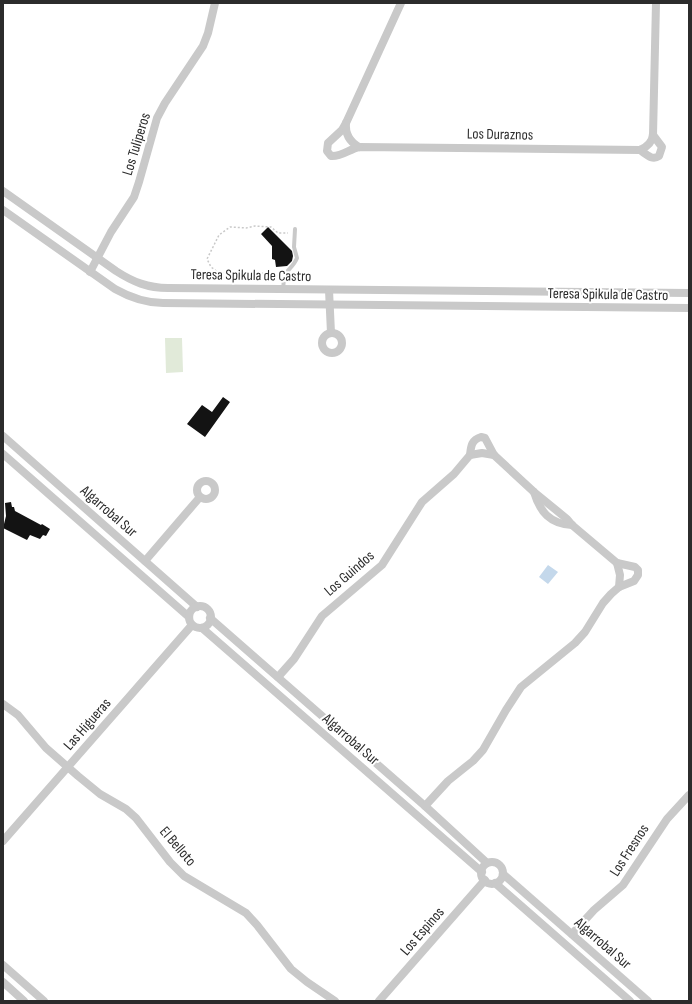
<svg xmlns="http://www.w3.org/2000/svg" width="692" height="1004" viewBox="0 0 692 1004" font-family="'Sofia Sans Condensed',sans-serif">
	<rect width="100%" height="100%" fill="#fff"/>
	<!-- green -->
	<polygon fill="#e1ead9" points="165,338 182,338 183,372 166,373"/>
	<!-- water -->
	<polygon fill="#c4d8eb" points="548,565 558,572 548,584 539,577"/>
	<!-- building -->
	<g fill="#131313">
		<polygon points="268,227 292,251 293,256 292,261 287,266 276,267 275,260 272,259 272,246 261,234"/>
		<polygon points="223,397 230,402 205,437 187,424 202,405 212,412"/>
		<polygon points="11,502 12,507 14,507 15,511 41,525 42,524 50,529 46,536 43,535 40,539 30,535 27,540 3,528 6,516 5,503"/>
	</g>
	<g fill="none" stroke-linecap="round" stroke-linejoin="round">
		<!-- path -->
		<polyline stroke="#c9c9c9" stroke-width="1.5" stroke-dasharray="2 2" stroke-linecap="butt" points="279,276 273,276 265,273 246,275 234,273 219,273 211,267 207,259 219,235 230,227 246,228 255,226 271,227 278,233 288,233"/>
		<!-- lane -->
		<path stroke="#c9c9c9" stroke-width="4" d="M283,289C284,285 283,279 285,275C287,270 294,266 297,258L294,247L295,229"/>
		<!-- street -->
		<g stroke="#c9c9c9" stroke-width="8">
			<path d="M401,3L346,123L342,130L328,143L327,151L331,156C341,157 350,149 359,147L640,150C647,147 652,143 653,135L656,3"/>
			<path d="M346,123C345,134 350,142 359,147"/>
			<path d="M640,150C646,154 652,161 659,156L662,147L653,135"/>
			<path d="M3,191L116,271C133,282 148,288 168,288L689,293"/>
			<path d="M3,210L115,289C131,298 146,303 163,303L689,308"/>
			<polyline points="90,272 111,232 134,197 139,182 157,118 165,103 203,46 208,33 215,3"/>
			<polyline points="329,290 331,333"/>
			<circle cx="332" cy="343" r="10"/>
			<polyline points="3,436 197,607"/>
			<polyline points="3,454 189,617"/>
			<circle cx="206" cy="490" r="9"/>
			<path d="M534,492C540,512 550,524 572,525"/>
			<polyline points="145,561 200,497"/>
			<polyline points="617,563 620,575 619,587"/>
			<circle cx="200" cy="617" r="11"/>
			<polyline points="210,618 425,806 487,863"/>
			<polyline points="202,628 482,872"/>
			<polyline points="278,677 294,659 322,616 382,565 422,502 454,474 470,455 482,453 494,455"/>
			<polyline points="3,704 18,715 46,748 78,776 100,794 126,809 136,818 170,862 184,876 246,913 257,925 291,969 307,982 335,1001"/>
			<path d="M425,806L448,781L473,761L483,750L506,710L521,687L532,678L575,643L585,632L603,603L611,594L619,587L634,581L638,575V570L635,567L617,563L572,525L567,519L534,492L494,455L485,438L481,437C471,440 471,447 470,455"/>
			<polyline points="3,841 192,625"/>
			<circle cx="492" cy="873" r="11"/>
			<polyline points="503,874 648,1001"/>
			<polyline points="495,883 630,1001"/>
			<polyline points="572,934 594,910 623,885 667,819 689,795"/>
			<polyline points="3,965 44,1001"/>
			<polyline points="3,982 24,1001"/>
			<polyline points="379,1001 485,880"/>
		</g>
	</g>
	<g text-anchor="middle" stroke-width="4" stroke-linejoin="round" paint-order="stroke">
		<!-- street labels -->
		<g font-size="15" fill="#2c2c2c" stroke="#fff">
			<text transform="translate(500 134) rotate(1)" y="5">Los Duraznos</text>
			<text transform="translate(136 144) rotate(-73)" y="5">Los Tuliperos</text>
			<text transform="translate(251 275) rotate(1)" y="5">Teresa Spikula de Castro</text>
			<text transform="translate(608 294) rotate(1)" y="5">Teresa Spikula de Castro</text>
			<text transform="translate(109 511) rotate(41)" y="5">Algarrobal Sur</text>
			<text transform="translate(349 573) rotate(-41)" y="5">Los Guindos</text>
			<text transform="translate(87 724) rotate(-49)" y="5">Las Higueras</text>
			<text transform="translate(351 739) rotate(41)" y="5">Algarrobal Sur</text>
			<text transform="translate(178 846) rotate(49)" y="5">El Belloto</text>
			<text transform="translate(629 850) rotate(-57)" y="5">Los Fresnos</text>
			<text transform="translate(422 931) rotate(-49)" y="5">Los Espinos</text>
			<text transform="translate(603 943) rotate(41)" y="5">Algarrobal Sur</text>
		</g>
	</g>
	<!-- border -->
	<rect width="692" height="1004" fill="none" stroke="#2c2c2c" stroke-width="8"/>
</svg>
